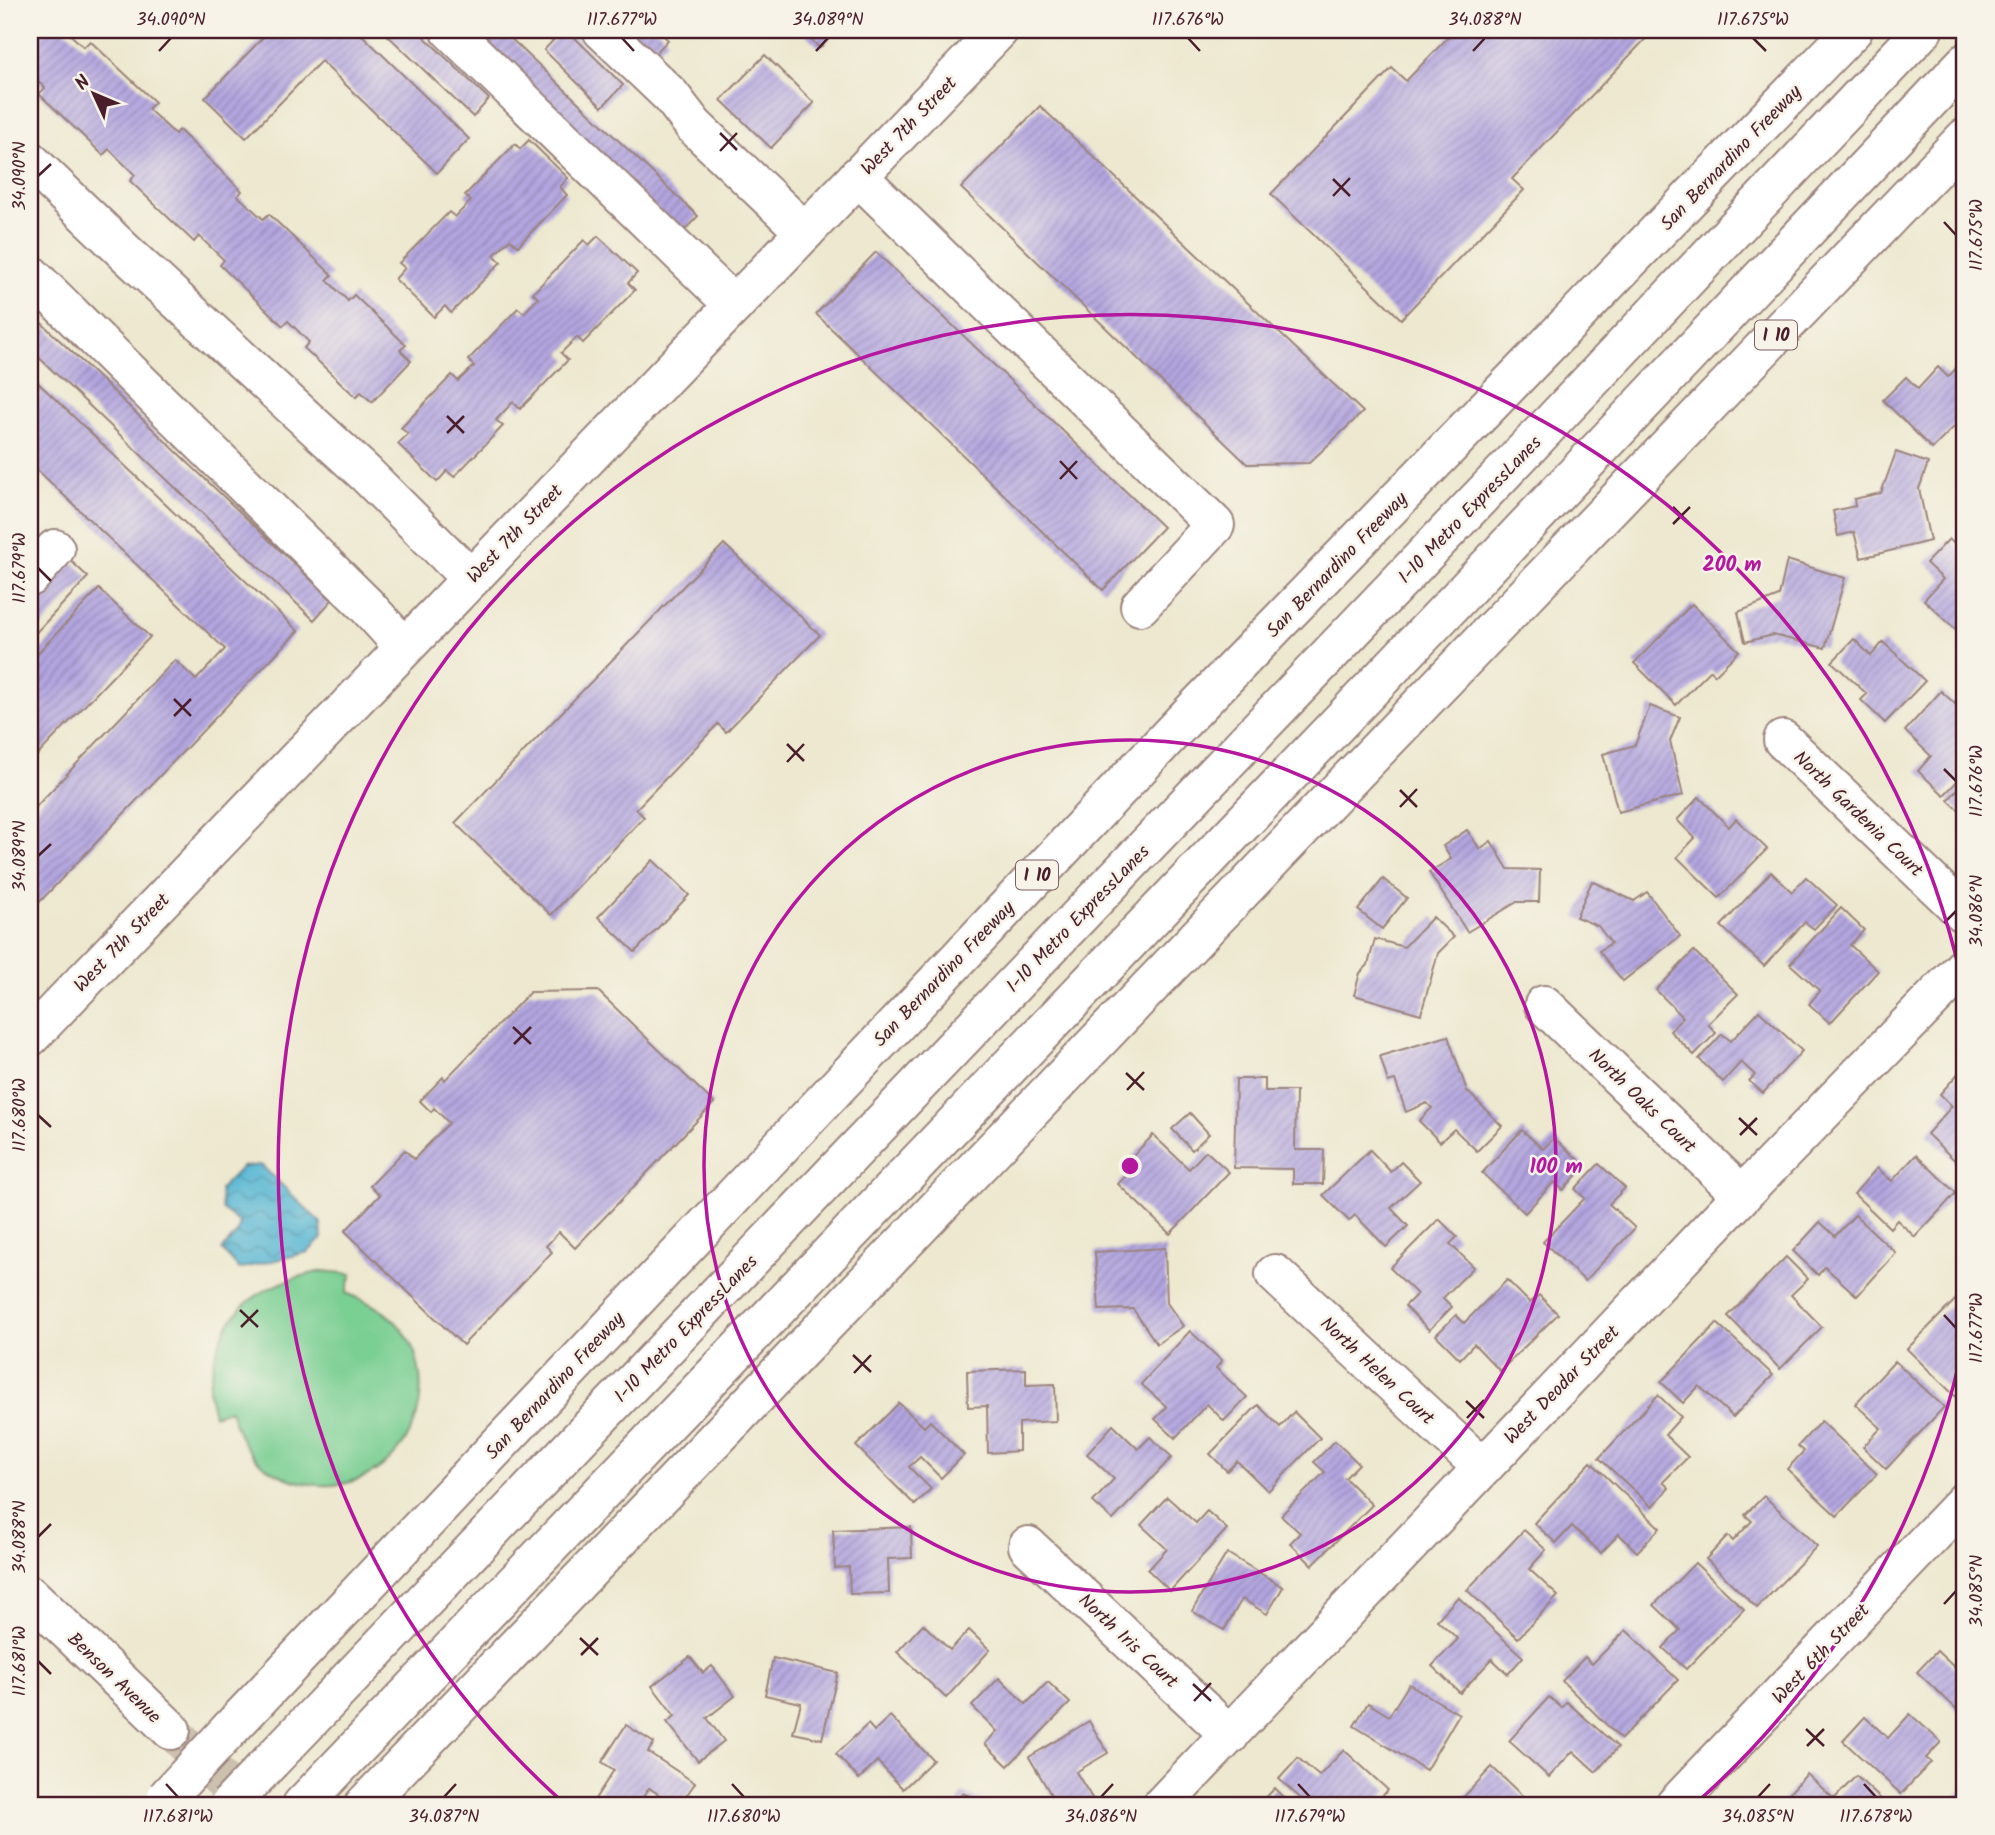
<svg xmlns="http://www.w3.org/2000/svg" width="1995" height="1835" viewBox="0 0 1995 1835" font-family="Kalam,sans-serif">
	<defs>
		<pattern id="water-waves" width="16" height="10" patternUnits="userSpaceOnUse" patternTransform="scale(1.75)"><rect width="16" height="10" fill="#54b6d3"/><path d="M0 5q4-4 8 0t8 0" fill="none" stroke="#4893ab"/></pattern>
		<pattern id="building-hatch" width="6" height="6" patternUnits="userSpaceOnUse" patternTransform="scale(1.75)"><rect width="6" height="6" fill="#b3a6e0"/><path d="M-1 1l2-2M0 6l6-6M5 7l2-2" fill="none" stroke="#9487b6"/></pattern>
	</defs>
	<rect width="100%" height="100%" fill="#f7f3e8"/>
	<filter id="ink" filterUnits="userSpaceOnUse"><feTurbulence type="fractalNoise" baseFrequency=".0143" numOctaves="2"/><feDisplacementMap in="SourceGraphic" scale="14" xChannelSelector="R" yChannelSelector="G"/><feConvolveMatrix kernelMatrix="1 2 1 2 8 2 1 2 1" color-interpolation-filters="sRGB"/></filter>
	<filter id="wash" filterUnits="userSpaceOnUse"><feTurbulence type="fractalNoise" baseFrequency=".00686" numOctaves="4" result="noise"/><feDisplacementMap in="SourceGraphic" scale="28" xChannelSelector="R" yChannelSelector="G"/><feGaussianBlur stdDeviation="1.57" result="paint"/><feColorMatrix in="noise" values="0 0 0 0 0 0 0 0 0 0 0 0 0 0 0 0 0 1.4 0 .05"/><feComposite in="paint" operator="in"/></filter>
	<g filter="url(#wash)">
		<rect width="100%" height="100%" fill="#ede8cf"/>
		<!-- grass -->
		<path fill="#7acf93" stroke="#62775f" stroke-width="2" d="M323,1271L352,1274L346,1293C382,1306 409,1325 418,1364C434,1433 377,1498 305,1483C284,1479 264,1469 250,1452C240,1440 235,1425 230,1410L214,1415C212,1406 209,1397 209,1388C209,1381 212,1373 213,1367C224,1304 266,1283 323,1271Z"/>
		<!-- water -->
		<polygon fill="url(#water-waves)" stroke="#4f6a7f" stroke-width="2" points="261,1165 321,1223 322,1238 308,1252 239,1269 222,1250 237,1233 240,1223 222,1209 220,1189 242,1167"/>
		<g id="blocks">
			<!-- building -->
			<g fill="url(#building-hatch)">
				<polygon points="30,30 65,30 84,47 90,41 155,102 148,109 175,134 179,130 242,191 238,196 263,219 269,214 332,275 327,280 348,301 354,295 406,345 400,350 411,361 372,402 361,392 356,397 304,348 309,342 288,321 283,326 220,265 224,260 199,236 194,242 130,181 135,175 109,149 103,155 39,94 45,88 30,74"/>
				<polygon points="270,30 357,30 469,139 437,173 321,61 246,138 205,98"/>
				<polygon points="382,30 417,30 489,99 473,117"/>
				<polygon points="469,30 502,30 698,216 682,233"/>
				<polygon points="563,30 567,30 623,85 602,107 544,50"/>
				<polygon points="616,30 658,30 668,40 648,61"/>
				<polygon points="801,30 837,30 820,48"/>
				<polygon points="1455,30 1654,30 1512,179 1524,190 1401,319 1271,194 1392,68 1406,81"/>
				<polygon points="765,55 814,103 771,148 721,100"/>
				<polygon points="1040,106 1363,412 1309,463 1247,464 961,188"/>
				<polygon points="529,140 568,178 560,187 567,195 518,246 510,239 494,255 501,262 451,313 445,306 434,317 395,279 405,268 399,263 449,212 455,217 471,201 465,195 515,144 520,149"/>
				<polygon points="598,236 637,273 628,283 635,290 583,343 577,337 561,353 568,360 520,409 513,402 496,420 503,426 454,477 447,471 437,482 398,444 408,434 401,428 452,375 458,381 474,366 468,360 518,308 524,313 538,298 533,293 584,240 589,245"/>
				<polygon points="876,252 1163,527 1103,590 816,314"/>
				<polygon points="30,312 332,600 314,620 30,349"/>
				<polygon points="1964,360 1965,407 1959,413 1963,418 1932,449 1883,400 1906,377 1918,389 1938,367 1948,377"/>
				<polygon points="30,375 298,631 30,912 30,813 175,660 196,680 225,649 30,463"/>
				<polygon points="1896,452 1928,463 1919,489 1930,541 1861,558 1854,532 1838,536 1833,511 1855,506 1854,499 1881,493"/>
				<polygon points="1949,539 1965,554 1965,638 1924,600 1943,579 1926,563"/>
				<polygon points="724,544 820,635 726,732 718,724 636,809 644,817 551,915 455,823"/>
				<polygon points="69,559 88,577 30,639 30,600"/>
				<polygon points="1787,560 1845,578 1825,648 1773,635 1745,642 1738,612 1779,596"/>
				<polygon points="99,589 150,637 30,763 30,661"/>
				<polygon points="1692,604 1739,651 1715,675 1711,670 1676,705 1634,663"/>
				<polygon points="1854,639 1871,656 1883,642 1925,681 1885,723 1861,700 1867,694 1832,662"/>
				<polygon points="1941,691 1965,713 1965,755 1957,764 1965,773 1944,795 1918,771 1931,756 1905,731"/>
				<polygon points="1650,706 1680,717 1670,741 1683,795 1618,812 1603,754 1635,745"/>
				<polygon points="1965,781 1965,816 1948,800"/>
				<polygon points="1699,797 1729,827 1736,819 1767,849 1719,898 1677,857 1695,838 1677,820"/>
				<polygon points="1467,830 1480,849 1491,841 1508,869 1540,870 1539,902 1517,902 1467,932 1429,872 1451,859 1443,846"/>
				<polygon points="653,860 689,895 635,952 598,917"/>
				<polygon points="1771,872 1792,892 1806,877 1837,905 1814,929 1805,922 1764,966 1721,926"/>
				<polygon points="1383,879 1407,898 1382,929 1358,910"/>
				<polygon points="1592,881 1634,901 1647,892 1680,936 1623,981 1599,951 1611,943 1598,926 1576,917"/>
				<polygon points="1841,908 1864,930 1850,945 1878,971 1830,1023 1809,1004 1820,991 1790,964"/>
				<polygon points="1433,917 1454,937 1438,953 1421,1014 1354,995 1360,973 1368,965 1375,939 1404,947"/>
				<polygon points="1694,951 1738,994 1708,1024 1716,1033 1694,1055 1670,1031 1683,1017 1656,990"/>
				<polygon points="598,991 714,1103 575,1248 559,1232 546,1246 552,1252 463,1345 345,1231 380,1195 370,1186 405,1150 414,1159 449,1123 434,1108 431,1112 420,1101 443,1077 445,1080 530,992"/>
				<polygon points="1759,1011 1802,1051 1763,1093 1749,1081 1755,1075 1741,1062 1723,1082 1699,1059 1722,1034 1731,1041"/>
				<polygon points="1448,1036 1467,1091 1502,1126 1477,1151 1454,1129 1440,1142 1419,1121 1432,1108 1427,1103 1406,1112 1395,1080 1388,1082 1380,1056"/>
				<polygon points="1962,1069 1965,1072 1965,1170 1927,1134 1952,1106 1940,1094"/>
				<polygon points="1236,1079 1265,1079 1265,1091 1296,1091 1295,1150 1324,1150 1323,1184 1293,1184 1293,1169 1234,1168"/>
				<polygon points="1190,1113 1209,1134 1192,1150 1172,1129"/>
				<polygon points="1522,1130 1543,1149 1554,1138 1585,1166 1563,1190 1554,1182 1525,1213 1482,1173"/>
				<polygon points="1153,1135 1189,1169 1206,1151 1229,1172 1170,1234 1118,1184 1138,1163 1132,1157"/>
				<polygon points="1370,1150 1391,1172 1401,1162 1420,1181 1391,1208 1408,1226 1386,1247 1355,1215 1349,1221 1323,1195"/>
				<polygon points="1916,1155 1956,1193 1915,1237 1897,1220 1890,1228 1854,1194 1877,1168 1892,1181"/>
				<polygon points="1599,1164 1625,1188 1609,1204 1635,1228 1585,1281 1543,1242 1585,1198 1575,1189"/>
				<polygon points="1855,1215 1896,1253 1857,1296 1825,1267 1818,1275 1793,1251 1820,1222 1835,1236"/>
				<polygon points="1439,1219 1457,1237 1450,1244 1474,1267 1443,1298 1452,1307 1429,1330 1405,1306 1417,1294 1390,1268"/>
				<polygon points="1165,1248 1167,1303 1183,1326 1157,1344 1133,1309 1099,1310 1095,1252"/>
				<polygon points="1786,1257 1808,1279 1791,1295 1822,1327 1780,1369 1728,1316"/>
				<polygon points="1507,1280 1530,1303 1539,1295 1558,1314 1500,1371 1474,1344 1460,1359 1436,1335 1456,1315 1464,1323"/>
				<polygon points="1965,1290 1965,1388 1956,1397 1907,1349"/>
				<polygon points="1717,1323 1773,1375 1733,1417 1699,1386 1683,1403 1661,1382"/>
				<polygon points="1190,1331 1222,1361 1216,1368 1247,1397 1224,1421 1207,1404 1175,1438 1155,1419 1167,1407 1141,1384"/>
				<polygon points="1895,1361 1944,1407 1886,1469 1863,1447 1881,1428 1855,1404"/>
				<polygon points="1026,1369 1026,1385 1055,1384 1056,1421 1019,1423 1019,1451 988,1453 987,1406 968,1407 967,1371"/>
				<polygon points="1658,1395 1681,1417 1665,1435 1688,1457 1663,1482 1669,1488 1652,1507 1599,1458"/>
				<polygon points="899,1403 924,1427 930,1421 964,1455 941,1478 920,1457 909,1467 931,1489 915,1505 856,1446"/>
				<polygon points="1258,1405 1280,1427 1294,1412 1320,1438 1268,1491 1237,1461 1227,1471 1210,1454"/>
				<polygon points="1821,1421 1877,1474 1837,1516 1787,1469 1804,1451 1798,1446"/>
				<polygon points="1113,1425 1138,1449 1150,1437 1172,1457 1113,1520 1093,1502 1114,1479 1087,1454"/>
				<polygon points="1335,1441 1359,1464 1345,1478 1372,1505 1312,1565 1290,1543 1300,1533 1281,1515 1325,1472 1314,1462"/>
				<polygon points="1591,1462 1660,1528 1637,1552 1619,1534 1601,1553 1572,1526 1556,1543 1534,1523"/>
				<polygon points="1764,1496 1817,1546 1757,1608 1706,1559 1728,1536 1733,1541 1752,1521 1745,1515"/>
				<polygon points="1167,1497 1196,1523 1207,1511 1227,1529 1170,1591 1148,1570 1167,1549 1141,1525"/>
				<polygon points="911,1527 912,1558 888,1559 889,1593 850,1594 849,1567 835,1568 833,1530"/>
				<polygon points="1524,1530 1546,1550 1529,1569 1558,1596 1518,1638 1467,1590"/>
				<polygon points="1227,1553 1283,1587 1267,1614 1242,1599 1224,1630 1192,1611"/>
				<polygon points="1695,1563 1744,1609 1686,1669 1663,1648 1680,1630 1654,1605"/>
				<polygon points="1458,1597 1523,1657 1508,1674 1492,1659 1460,1693 1432,1666 1458,1639 1437,1620"/>
				<polygon points="923,1624 950,1650 969,1630 990,1650 946,1698 897,1652"/>
				<polygon points="1626,1630 1678,1680 1621,1739 1562,1681 1585,1657 1592,1664"/>
				<polygon points="1937,1651 1956,1669 1965,1660 1965,1717 1917,1672"/>
				<polygon points="690,1657 703,1673 712,1666 735,1696 707,1718 724,1741 698,1761 667,1722 675,1716 652,1686"/>
				<polygon points="773,1658 838,1673 822,1739 793,1733 801,1703 765,1695"/>
				<polygon points="999,1678 1026,1704 1048,1682 1070,1703 1008,1766 985,1744 997,1731 972,1706"/>
				<polygon points="1409,1684 1459,1714 1426,1770 1354,1726 1368,1703 1389,1716"/>
				<polygon points="1549,1697 1562,1708 1567,1702 1618,1747 1596,1772 1573,1751 1549,1777 1509,1741"/>
				<polygon points="1910,1714 1941,1742 1926,1758 1931,1762 1901,1794 1843,1741 1865,1717 1888,1738"/>
				<polygon points="890,1716 933,1760 903,1789 877,1761 859,1779 836,1754 868,1724 874,1731"/>
				<polygon points="1089,1721 1108,1753 1076,1772 1092,1798 1081,1805 1057,1805 1029,1757"/>
				<polygon points="626,1725 654,1743 648,1752 695,1783 680,1805 675,1805 649,1788 638,1805 605,1805 595,1799 614,1770 602,1762"/>
				<polygon points="1344,1750 1388,1790 1374,1805 1308,1805 1279,1779 1298,1758 1319,1776"/>
				<polygon points="1492,1767 1532,1805 1456,1805"/>
				<polygon points="1807,1774 1834,1799 1856,1776 1884,1802 1882,1805 1785,1805 1781,1802"/>
				<polygon points="1275,1788 1292,1805 1259,1805"/>
				<polygon points="1965,1788 1965,1805 1947,1805"/>
				<polygon points="962,1793 993,1805 957,1805"/>
			</g>
		</g>
	</g>
	<g filter="url(#ink)">
		<use href="#blocks" fill-opacity="0" stroke="#9c847d" stroke-width="2"/>
		<g fill="none" stroke-linecap="round" stroke-linejoin="round">
			<!-- major-tunnel -->
			<polyline stroke="#ccc0ae" stroke-width="38" stroke-dasharray="38 19" stroke-linecap="butt" points="171,1730 247,1805"/>
			<defs>
				<g id="minor">
					<polyline points="450,30 734,305"/>
					<polyline points="602,30 671,96 694,126 805,232"/>
					<polyline points="30,161 128,255 366,474 471,579"/>
					<polyline points="858,176 1215,525 1140,606"/>
					<polyline points="30,274 366,605 404,647"/>
					<polyline points="30,577 55,549"/>
					<polyline points="1783,740 1965,914"/>
					<polyline points="1544,1005 1742,1195"/>
					<polyline points="1275,1274 1482,1467"/>
					<polyline points="1028,1546 1230,1735"/>
					<polyline points="1162,1805 1742,1195 1965,966"/>
					<polyline points="1675,1805 1965,1501"/>
				</g>
				<g id="major">
					<polyline points="30,1037 999,30"/>
					<polyline points="30,1595 171,1730"/>
				</g>
				<g id="highway">
					<polyline points="230,1729 1183,721 1853,30"/>
					<polyline points="271,1761 1529,446 1923,30"/>
					<polyline points="302,1805 1443,614 1965,63"/>
					<polyline points="364,1805 1965,138"/>
				</g>
			</defs>
			<!-- minor casing -->
			<use href="#minor" stroke="#9c847d" stroke-width="42"/>
			<!-- major casing -->
			<use href="#major" stroke="#9c847d" stroke-width="42"/>
			<!-- highway casing -->
			<use href="#highway" stroke="#9c847d" stroke-width="42"/>
			<!-- minor -->
			<use href="#minor" stroke="#fff" stroke-width="38"/>
			<!-- major -->
			<use href="#major" stroke="#fff" stroke-width="38"/>
			<!-- highway -->
			<use href="#highway" stroke="#fff" stroke-width="38"/>
			<defs>
				<g id="highway-bridge">
					<polyline points="166,1798 230,1729"/>
					<polyline points="229,1805 271,1761"/>
				</g>
			</defs>
			<!-- highway-bridge casing -->
			<use href="#highway-bridge" stroke="#9c847d" stroke-width="42" stroke-linecap="butt"/>
			<!-- highway-bridge -->
			<use href="#highway-bridge" stroke="#fff" stroke-width="38"/>
		</g>
	</g>
	<!-- ticks -->
	<path fill="none" stroke="#4a1f2b" stroke-width="2.5" d="M622,38L634,51M1188,38L1200,51M1753,38L1766,51M159,51L171,38M816,51L828,38M1473,51L1485,38M720,133L737,150M720,151L737,133M38,176L51,164M1333,179L1350,196M1333,196L1350,178M1944,222L1956,235M447,416L464,433M447,433L464,416M1060,461L1077,479M1060,479L1077,461M1673,507L1690,524M1673,524L1690,507M38,568L51,581M174,699L191,716M174,716L191,699M787,744L804,761M787,762L804,744M1944,769L1956,781M1400,790L1417,807M1400,807L1417,789M38,856L51,844M1944,923L1956,911M513,1027L531,1044M514,1044L531,1027M1126,1073L1144,1090M1127,1090L1144,1072M38,1115L51,1127M1739,1118L1757,1135M1740,1135L1757,1118M240,1310L258,1327M1944,1315L1956,1328M241,1327L258,1310M853,1355L871,1372M854,1373L871,1355M1466,1401L1484,1418M1467,1418L1484,1400M38,1537L51,1524M1944,1604L1956,1591M580,1638L598,1655M581,1655L598,1638M38,1661L51,1674M1193,1684L1211,1701M1194,1701L1211,1683M1806,1729L1824,1746M1807,1746L1824,1729M166,1784L178,1797M732,1784L744,1797M1298,1784L1310,1797M1864,1784L1876,1797M444,1797L456,1784M1101,1797L1113,1784M1758,1797L1770,1784"/>
	<!-- distance rings -->
	<g fill="none" stroke="#b5179e" stroke-width="3.5">
		<circle cx="1130" cy="1166" r="426"/>
		<path d="M1965 1336A852 852 0 0 1 1695 1804M565 1804A852 852 0 1 1 1965 996"/>
	</g>
	<g text-anchor="middle" stroke-width="5" stroke-linejoin="round" paint-order="stroke">
		<!-- shield labels -->
		<g fill="#f7f3e8" stroke="#7e5f64" stroke-width="2">
			<rect x="1755" y="320.5" width="42" height="29" rx="5"/>
			<rect x="1016" y="860.5" width="42" height="29" rx="5"/>
		</g>
		<g font-size="18" font-weight="bold" fill="#4a1f2b">
			<text x="1776" y="341">I 10</text>
			<text x="1037" y="881">I 10</text>
		</g>
		<!-- street labels -->
		<g font-size="19" fill="#4a1f2b" stroke="#f7f3e8">
			<text transform="translate(908 125) rotate(-46)" y="7">West 7th Street</text>
			<text transform="translate(1730 157) rotate(-46)" y="7">San Bernardino Freeway</text>
			<text transform="translate(1469 509) rotate(-46)" y="7">I-10 Metro ExpressLanes</text>
			<text transform="translate(514 533) rotate(-46)" y="7">West 7th Street</text>
			<text transform="translate(1336 564) rotate(-46)" y="7">San Bernardino Freeway</text>
			<text transform="translate(1859 813) rotate(44)" y="7">North Gardenia Court</text>
			<text transform="translate(1077 918) rotate(-46)" y="7">I-10 Metro ExpressLanes</text>
			<text transform="translate(121 942) rotate(-46)" y="7">West 7th Street</text>
			<text transform="translate(943 973) rotate(-46)" y="7">San Bernardino Freeway</text>
			<text transform="translate(1643 1100) rotate(44)" y="7">North Oaks Court</text>
			<text transform="translate(685 1328) rotate(-46)" y="7">I-10 Metro ExpressLanes</text>
			<text transform="translate(1378 1370) rotate(43)" y="7">North Helen Court</text>
			<text transform="translate(1561 1384) rotate(-46)" y="7">West Deodar Street</text>
			<text transform="translate(554 1385) rotate(-47)" y="7">San Bernardino Freeway</text>
			<text transform="translate(1129 1640) rotate(43)" y="7">North Iris Court</text>
			<text transform="translate(1820 1653) rotate(-46)" y="7">West 6th Street</text>
			<text transform="translate(115 1677) rotate(44)" y="7">Benson Avenue</text>
		</g>
	</g>
	<circle cx="1130" cy="1166" r="10" fill="#b5179e" stroke="#f7f3e8" stroke-width="3.5"/>
	<g font-size="21" text-anchor="middle" font-weight="bold" fill="#b5179e" stroke="#f7f3e8" stroke-width="5" stroke-linejoin="round" paint-order="stroke">
		<text x="1732" y="571">200 m</text>
		<text x="1556" y="1173">100 m</text>
	</g>
	<!-- margin -->
	<rect width="1995" height="1835" fill="none" stroke="#f7f3e8" stroke-width="77"/>
	<!-- north arrow -->
	<g transform="translate(94 94) rotate(314)" stroke="#f7f3e8" stroke-width="5" paint-order="stroke">
	<path d="M0-5L12 26L0 18L-12 26Z" fill="#4a1f2b"/>
	<text y="-10" font-size="19" font-weight="bold" text-anchor="middle" fill="#4a1f2b">N</text>
	</g>
	<rect x="38" y="38" width="1918" height="1759" fill="none" stroke="#4a1f2b" stroke-width="2.5"/>
	<g font-size="18" text-anchor="middle" fill="#4a1f2b">
		<text x="171" y="25">34.090°N</text>
		<text x="622" y="25">117.677°W</text>
		<text x="828" y="25">34.089°N</text>
		<text x="1188" y="25">117.676°W</text>
		<text x="1485" y="25">34.088°N</text>
		<text x="1753" y="25">117.675°W</text>
		<text transform="translate(19 176) rotate(-90)" y="6">34.090°N</text>
		<text transform="translate(1976 235) rotate(-90)" y="6">117.675°W</text>
		<text transform="translate(19 568) rotate(-90)" y="6">117.679°W</text>
		<text transform="translate(1976 781) rotate(-90)" y="6">117.676°W</text>
		<text transform="translate(19 856) rotate(-90)" y="6">34.089°N</text>
		<text transform="translate(1976 911) rotate(-90)" y="6">34.086°N</text>
		<text transform="translate(19 1115) rotate(-90)" y="6">117.680°W</text>
		<text transform="translate(1976 1328) rotate(-90)" y="6">117.677°W</text>
		<text transform="translate(19 1537) rotate(-90)" y="6">34.088°N</text>
		<text transform="translate(1976 1591) rotate(-90)" y="6">34.085°N</text>
		<text transform="translate(19 1661) rotate(-90)" y="6">117.681°W</text>
		<text x="178" y="1822">117.681°W</text>
		<text x="444" y="1822">34.087°N</text>
		<text x="744" y="1822">117.680°W</text>
		<text x="1101" y="1822">34.086°N</text>
		<text x="1310" y="1822">117.679°W</text>
		<text x="1758" y="1822">34.085°N</text>
		<text x="1876" y="1822">117.678°W</text>
	</g>
</svg>
